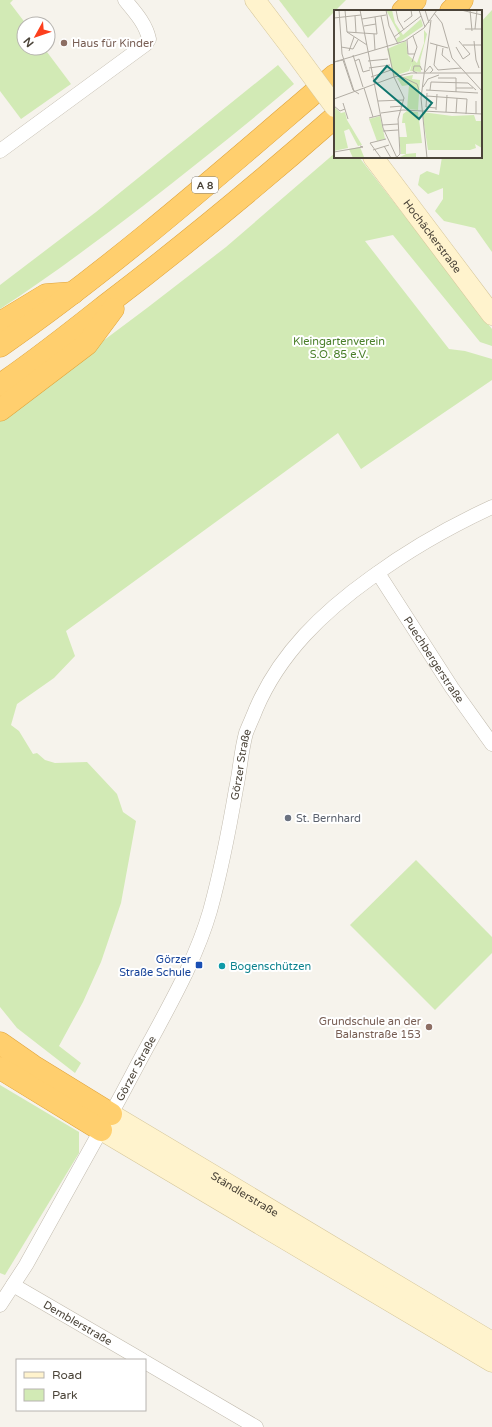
<svg xmlns="http://www.w3.org/2000/svg" width="492" height="1427" viewBox="0 0 492 1427" font-family="'Varela Round',sans-serif">
	<rect width="100%" height="100%" fill="#f6f3ec"/>
	<!-- green -->
	<g fill="#d2eab5">
		<polygon points="0,0 13,0 10,3 26,24 24,24 24,48 44,48 71,84 21,119 0,91"/>
		<polygon points="279,0 346,0 308,38"/>
		<polygon points="492,10 492,252 475,228 444,221 435,211 443,199 443,188 428,194 418,185 420,175 427,171 439,175 442,157 481,157 481,22"/>
		<path d="M278,65L294,84C245,126 194,166 143,206C96,242 49,277 0,309V285L96,212Z"/>
		<polygon points="335,153 335,157 359,157 492,329 492,346 480,342 393,235 365,241 449,349 465,351 492,359 492,380 361,469 338,433 66,631 75,656 54,678 17,704 11,725 19,731 33,754 37,753 45,760 55,763 87,762 117,794 123,812 136,821 121,903 101,962 83,1002 59,1046 81,1063 75,1073 17,1028 0,1007 0,418 147,308 226,247"/>
		<polygon points="416,860 492,937 492,953 435,1010 350,925"/>
		<polygon points="0,1085 79,1132 79,1153 5,1275 0,1273"/>
	</g>
	<g fill="none" stroke-linecap="round" stroke-linejoin="round">
		<defs>
			<g id="street">
				<path d="M0,151L146,44L149,39C146,24 135,12 125,0"/>
				<path id="s1" d="M378,573L452,688L492,744"/>
				<path id="s2" d="M111,1114C125,1089 138,1063 152,1038C174,997 197,956 210,911C221,871 229,830 236,789C240,771 241,751 246,733C249,725 253,717 256,709C280,653 323,612 372,577C410,549 449,527 492,507"/>
				<path id="s3" d="M13,1285L142,1360"/>
				<polyline points="0,1305 26,1265 101,1130"/>
				<polyline points="145,1362 256,1427"/>
			</g>
			<g id="secondary">
				<polyline points="255,0 293,50"/>
				<path id="s4" d="M373,157L492,315"/>
				<path id="s5" d="M111,1114L492,1342"/>
				<polyline points="101,1130 492,1362"/>
			</g>
			<g id="highway">
				<polyline points="403,11 415,0"/>
				<polyline points="451,11 462,0"/>
				<polyline points="0,323 46,295 73,293"/>
				<path d="M0,346C118,264 226,168 335,75"/>
				<path d="M0,385C37,360 72,332 106,305C185,245 261,182 335,117"/>
				<polyline points="0,410 87,344 113,309"/>
				<polyline points="0,1043 33,1066 111,1114"/>
				<polyline points="0,1068 101,1130"/>
			</g>
		</defs>
		<!-- street casing -->
		<use href="#street" stroke="#c2bbae" stroke-width="15"/>
		<!-- secondary casing -->
		<use href="#secondary" stroke="#d6c79b" stroke-width="21"/>
		<!-- highway casing -->
		<use href="#highway" stroke="#e0a43c" stroke-width="23"/>
		<!-- street -->
		<use href="#street" stroke="#fff" stroke-width="14"/>
		<!-- secondary -->
		<use href="#secondary" stroke="#fff3cd" stroke-width="20"/>
		<!-- highway -->
		<use href="#highway" stroke="#ffcf6e" stroke-width="22"/>
		<defs>
			<polyline id="secondary-bridge" points="293,50 335,107"/>
		</defs>
		<!-- secondary-bridge casing -->
		<use href="#secondary-bridge" stroke="#d6c79b" stroke-width="21" stroke-linecap="butt"/>
		<!-- secondary-bridge -->
		<use href="#secondary-bridge" stroke="#fff3cd" stroke-width="20"/>
	</g>
	<!-- markers -->
	<g fill="#8d6e63" stroke="#fff" stroke-width="1.5">
		<circle cx="64" cy="43" r="4"/>
		<circle cx="429" cy="1027" r="4"/>
	</g>
	<circle fill="#6b7280" stroke="#fff" stroke-width="1.5" cx="288" cy="818" r="4"/>
	<rect fill="#1a4fb4" stroke="#fff" stroke-width="1.5" x="195" y="961" width="8" height="8" rx="2"/>
	<circle fill="#0f9aa8" stroke="#fff" stroke-width="1.5" cx="222" cy="966" r="4"/>
	<g text-anchor="middle" stroke-width="4" stroke-linejoin="round" paint-order="stroke">
		<!-- shield labels -->
		<rect fill="#fff" stroke="#817c74" stroke-width="1" x="192" y="177" width="26" height="16" rx="3"/>
		<g font-size="10" font-weight="bold" fill="#4b4439">
			<text x="205" y="189">A 8</text>
		</g>
		<!-- education labels -->
		<g font-size="11" fill="#785e54" stroke="#fff" text-anchor="start">
			<text x="72" y="47">Haus für Kinder</text>
			<text x="421" y="1025" text-anchor="end">Grundschule an der<tspan x="421" dy="13">Balanstraße 153</tspan></text>
		</g>
		<!-- street labels -->
		<g font-size="11" fill="#4b4439" stroke="#fff">
			<text dy="4" stroke="none"><textPath href="#s4" startOffset="99">Hochäckerstraße</textPath></text>
			<text dy="4" stroke="none"><textPath href="#s1" startOffset="103">Puechbergerstraße</textPath></text>
			<text dy="4" stroke="none"><textPath href="#s2" startOffset="376">Görzer Straße</textPath></text>
			<text dy="4" stroke="none"><textPath href="#s2" startOffset="52">Görzer Straße</textPath></text>
			<text dy="4" stroke="none"><textPath href="#s5" startOffset="156">Ständlerstraße</textPath></text>
			<text dy="4" stroke="none"><textPath href="#s3" startOffset="75">Demblerstraße</textPath></text>
		</g>
		<!-- park labels -->
		<g font-size="11" fill="#4a7f2a" stroke="#fff">
			<text x="339" y="345">Kleingartenverein<tspan x="339" dy="13">S.O. 85 e.V.</tspan></text>
		</g>
		<!-- worship labels -->
		<g font-size="11" fill="#5b616d" stroke="#fff" text-anchor="start">
			<text x="296" y="822">St. Bernhard</text>
		</g>
		<!-- transit labels -->
		<g font-size="11" fill="#164399" stroke="#fff" text-anchor="end">
			<text x="191" y="963">Görzer<tspan x="191" dy="13">Straße Schule</tspan></text>
		</g>
		<!-- culture labels -->
		<g font-size="11" fill="#0d838f" stroke="#fff" text-anchor="start">
			<text x="230" y="970">Bogenschützen</text>
		</g>
	</g>
	<!-- overview -->
	<g transform="translate(334 10)">
		<rect width="148" height="148" fill="#f6f3ec"/>
		<path d="M52,0H58L61,13L69,25L87,9L89,16L64,33L62,29L66,26ZM90,20L93,24L86,51L87,62L76,61L78,53L75,61L60,66L53,39L72,31L74,45L83,53L90,33ZM79,65L78,69L86,70L84,100L73,99L75,75L68,76L63,68ZM0,97L7,103L11,102L13,110L28,135L24,136L15,119L10,121L14,138L0,141ZM73,101L84,102L88,133L72,134V144L82,143V148H64L72,144H67L65,127H73L71,113H68L69,104ZM88,102L118,106L140,105L142,111H148V138L141,134L142,138L136,140H94ZM46,106L51,129L43,131L35,109ZM26,137L30,147L19,148L15,139Z" fill="#d2eab5"/>
		<path fill="none" stroke="#b2ada4" stroke-width="1" d="M5,0L8,44L20,81M11,0L13,22M26,0L49,118L63,148M52,0L55,16L64,34M62,0L64,10L70,20M85,0L91,17M91,0L95,13M127,0L148,5M136,0L138,21M100,3L108,13L118,48L148,81M21,6L22,23M47,6L60,67M0,8L27,5M28,9L52,5M70,12L78,6L77,0M30,16L42,14M131,19H148M141,19L143,0M13,22L43,24L41,7M13,22L33,35M40,24L41,40M60,27L87,6M73,30L74,44H81M125,31L136,44M140,31L142,50L145,58M96,33L114,38M103,35L100,55L104,60L127,58M129,35H148M7,37L19,39L24,30M122,37L129,49L136,44M109,38L108,45L116,52M15,41L20,27M19,45L29,77M21,51L25,49L29,62L36,60M34,51L54,49M0,52L71,31L90,18L103,0M0,52L9,50L19,80L25,84M78,52L83,37L79,26M35,58L56,55M91,62L96,56L99,60L96,63M83,63L79,61L80,56H86L88,60M66,66L83,74L85,80M37,67L57,60M60,67L70,88L64,109L66,144L63,147M60,67L77,63H148M104,68H122V82M89,77L94,69L105,65M30,78L39,107M122,78H139M92,80L144,83M96,80L97,72L134,73L142,80M93,83L92,97L102,98M93,86L133,89L132,104M0,89L60,67M44,91L70,90M9,93L14,109M0,96L6,101L11,99M56,97L69,96M102,100L103,84M112,102L113,85M47,103L69,100L148,104M122,103L123,88M142,104V91M35,108L47,105M48,115L64,114M49,121L64,120M50,136L57,148M39,140L55,135M0,142L29,137L26,136M47,148L36,133L52,129M93,148L87,88L97,10"/>
		<path fill="#0f766e" fill-opacity="0.15" stroke="#0f766e" stroke-width="2" d="M53,56L98,93L85,109L40,71Z"/>
		<rect width="148" height="148" fill="none" stroke="#4b4439" stroke-width="2"/>
	</g>
	<!-- legend -->
	<rect x="16" y="1359" width="130" height="52" fill="#ffffff" stroke="#b7b4b0"/>
	<rect x="24" y="1372" width="20" height="6" fill="#fff3cd" stroke="#b7b4b0"/>
	<text x="52" y="1379" font-size="12" fill="#4b4439">Road</text>
	<rect x="24" y="1389" width="20" height="12" fill="#d2eab5" stroke="#b7b4b0"/>
	<text x="52" y="1399" font-size="12" fill="#4b4439">Park</text>
	<!-- north arrow -->
	<g transform="translate(36 36) rotate(230)"><circle r="19" fill="#ffffff" stroke="#b7b4b0"/>
	<path d="M0-3L7 15L0 10L-7 15Z" fill="#fc3f1d"/>
	<text y="-6" font-size="11" font-weight="bold" text-anchor="middle" fill="#4b4439">N</text>
	</g>
</svg>
